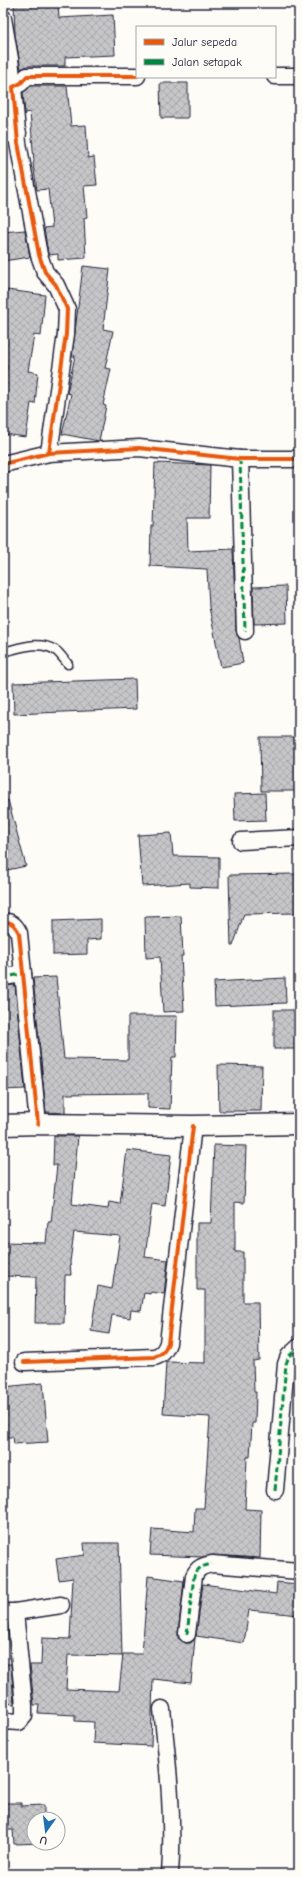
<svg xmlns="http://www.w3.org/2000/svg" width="302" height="1877" viewBox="0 0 302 1877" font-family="'Comic Neue',sans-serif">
	<defs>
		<pattern id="building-cross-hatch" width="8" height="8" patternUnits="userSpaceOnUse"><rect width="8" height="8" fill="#c6c6c8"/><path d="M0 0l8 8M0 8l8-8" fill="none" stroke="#aaaaad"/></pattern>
	</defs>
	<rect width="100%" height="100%" fill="#fdfcf7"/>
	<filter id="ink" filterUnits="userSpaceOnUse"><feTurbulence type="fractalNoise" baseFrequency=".025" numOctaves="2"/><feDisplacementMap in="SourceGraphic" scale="8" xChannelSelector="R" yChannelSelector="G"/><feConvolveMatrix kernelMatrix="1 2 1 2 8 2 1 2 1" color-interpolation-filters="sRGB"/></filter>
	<g filter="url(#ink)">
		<!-- building -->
		<g fill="url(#building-cross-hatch)" stroke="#22223b">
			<polygon points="14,3 58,3 59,18 113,15 115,55 65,57 65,66 27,66 21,69 15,35"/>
			<polygon points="160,83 188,83 188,118 161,118"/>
			<polygon points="31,86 67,86 71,126 86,125 88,158 94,157 97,185 84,186 87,217 84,218 86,258 58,260 58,254 49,255 48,253 44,228 52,227 48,189 37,190 33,163 34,162 30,112 25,113 23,93"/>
			<polygon points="25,230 30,257 3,261 3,232"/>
			<polygon points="83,266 110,269 103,329 113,331 105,368 111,369 103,405 106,406 99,441 62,434 71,394 67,393 75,356 72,356"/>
			<polygon points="7,290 45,295 41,336 34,335 28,371 38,373 35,404 31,403 26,437 3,434 3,390 7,365 3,365 3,318"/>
			<polygon points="155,463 210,465 209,518 187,518 188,551 233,549 236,631 239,638 243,663 221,667 209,607 207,569 150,566 151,526 153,526"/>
			<polygon points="286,586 287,623 254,624 253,587"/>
			<polygon points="135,679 136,709 14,714 13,683"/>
			<polygon points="260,737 299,737 299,791 261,791"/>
			<polygon points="265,793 266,820 235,821 234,794"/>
			<polygon points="8,800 26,866 3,871 3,801"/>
			<polygon points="171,833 173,856 219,857 219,888 190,887 190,883 142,886 138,835"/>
			<polygon points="296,874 296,913 244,914 233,946 231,946 229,875"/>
			<polygon points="181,916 183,956 181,956 184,1011 163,1012 160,957 146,958 145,917"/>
			<polygon points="101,919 101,939 87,940 87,954 53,955 53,921"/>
			<polygon points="56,977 64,1059 128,1060 128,1016 177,1016 176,1057 172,1057 170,1109 148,1108 148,1093 65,1094 65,1113 46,1112 33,978"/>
			<polygon points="285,978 286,1003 215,1006 214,982"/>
			<polygon points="15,985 25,1089 3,1090 3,986"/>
			<rect x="274" y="1010" width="25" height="39"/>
			<polygon points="218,1065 262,1066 261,1111 219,1111"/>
			<polygon points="54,1136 78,1136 72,1204 108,1209 109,1202 120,1204 127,1150 171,1155 165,1206 152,1204 145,1257 168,1260 164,1294 151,1292 150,1294 144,1293 141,1311 131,1310 130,1318 112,1315 109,1334 91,1331 98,1286 112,1289 120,1236 74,1232 70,1262 71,1275 65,1275 64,1323 35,1323 36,1277 3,1276 3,1242 46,1243 48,1222 51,1222 57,1165 53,1165"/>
			<polygon points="214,1145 246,1146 244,1203 235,1202 235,1252 243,1252 243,1302 258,1302 259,1360 253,1361 254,1392 256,1392 255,1423 252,1423 250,1457 247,1457 245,1509 261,1510 260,1558 213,1555 202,1557 150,1555 152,1529 194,1532 195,1508 204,1508 210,1417 163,1414 166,1362 205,1363 205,1290 197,1290 197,1223 211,1223"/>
			<polygon points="43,1383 48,1442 14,1444 13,1437 3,1437 3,1387"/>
			<polygon points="84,1543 119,1543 122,1656 68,1655 66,1689 119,1691 123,1654 142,1654 148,1576 184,1581 178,1633 178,1638 185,1643 191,1643 195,1638 191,1683 153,1679 151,1746 93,1743 94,1722 75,1721 75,1715 38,1713 39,1705 34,1705 30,1665 41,1665 42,1638 70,1639 73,1578 59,1580 56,1559 85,1555"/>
			<polygon points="277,1582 299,1584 299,1615 249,1610 244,1643 196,1636 203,1584 276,1594"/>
			<polygon points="3,1664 11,1664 14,1704 3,1703"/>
			<polygon points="3,1803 21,1803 21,1806 44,1805 44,1819 34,1819 34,1843 45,1843 14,1844 13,1830 3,1830"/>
		</g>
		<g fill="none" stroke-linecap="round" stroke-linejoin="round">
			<defs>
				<path id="service" d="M3,652C20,648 39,640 55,650C60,653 64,660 68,664"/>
				<g id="minor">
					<polyline points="3,18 10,59 13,87"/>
					<polyline points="275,76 299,76"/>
					<polyline points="3,135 18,133"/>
					<polyline points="49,453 66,334 67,309 56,285 45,272 39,255 18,143 13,87 21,83 27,76 137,76"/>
					<polyline points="240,459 245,631"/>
					<polyline points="3,464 49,453 139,448 240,459 299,459"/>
					<polyline points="241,841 299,838"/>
					<path d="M3,922C11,921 15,925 19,933L38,1124"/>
					<polyline points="3,977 23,974"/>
					<path d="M24,1362L154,1357C162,1355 165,1351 168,1343L193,1126"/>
					<polyline points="275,1490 286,1364 289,1356 299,1347"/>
					<polyline points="3,1612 15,1612 24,1705 24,1716 19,1722 3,1721"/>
					<polyline points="15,1612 61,1605"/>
					<path d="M187,1634L194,1576C198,1567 203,1566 212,1564L299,1571"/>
					<path d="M162,1709C168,1764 174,1819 170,1874"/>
				</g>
				<polyline id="tertiary" points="3,1125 38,1124 193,1126 299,1124"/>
			</defs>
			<!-- service casing -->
			<use href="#service" stroke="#22223b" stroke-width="11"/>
			<!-- minor casing -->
			<use href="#minor" stroke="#22223b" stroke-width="19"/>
			<!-- tertiary casing -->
			<use href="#tertiary" stroke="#22223b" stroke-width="23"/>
			<!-- service -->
			<use href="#service" stroke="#fdfcf7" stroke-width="8"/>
			<!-- minor -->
			<use href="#minor" stroke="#fdfcf7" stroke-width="16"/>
			<!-- tertiary -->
			<use href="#tertiary" stroke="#fdfcf7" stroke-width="20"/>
			<!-- quiet -->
			<g stroke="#00873e" stroke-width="3" stroke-dasharray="6 3" stroke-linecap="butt">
				<polyline points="240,459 245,631"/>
				<polyline points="3,977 23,974"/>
				<polyline points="275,1490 286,1364 289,1356 299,1347"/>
				<path d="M187,1634L194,1576C198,1567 203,1566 212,1564"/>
			</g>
			<defs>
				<g id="cycleway">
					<polyline points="49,453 66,334 67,309 56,285 45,272 39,255 18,143 13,87 21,83 27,76 137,76"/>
					<polyline points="3,464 49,453 139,448 240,459 299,459"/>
					<path d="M3,922C11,921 15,925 19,933L38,1124"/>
					<path d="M24,1362L154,1357C162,1355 165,1351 168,1343L193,1126"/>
				</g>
			</defs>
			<!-- cycleway casing -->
			<use href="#cycleway" stroke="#fdfcf7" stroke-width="6"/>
			<!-- cycleway -->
			<use href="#cycleway" stroke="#e8590c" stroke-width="4"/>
		</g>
	</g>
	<!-- margin -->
	<rect width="302" height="1877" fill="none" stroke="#fdfcf7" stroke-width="16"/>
	<rect x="8" y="8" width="286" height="1861" fill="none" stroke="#22223b" stroke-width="1.5" filter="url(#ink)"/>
	<!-- legend -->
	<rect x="136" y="26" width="140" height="52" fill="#fdfcf7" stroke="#a5a5ac"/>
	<rect x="144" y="39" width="20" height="6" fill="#e8590c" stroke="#a5a5ac"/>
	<text x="172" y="46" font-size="12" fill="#22223b">Jalur sepeda</text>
	<rect x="144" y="59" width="20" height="6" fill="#00873e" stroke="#a5a5ac"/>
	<text x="172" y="66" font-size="12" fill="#22223b">Jalan setapak</text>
	<!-- north arrow -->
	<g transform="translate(46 1831) rotate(194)"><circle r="19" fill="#fdfcf7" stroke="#a5a5ac"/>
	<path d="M0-3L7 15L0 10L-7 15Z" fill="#1f6fb2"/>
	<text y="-6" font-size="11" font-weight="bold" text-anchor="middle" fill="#22223b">U</text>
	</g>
</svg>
